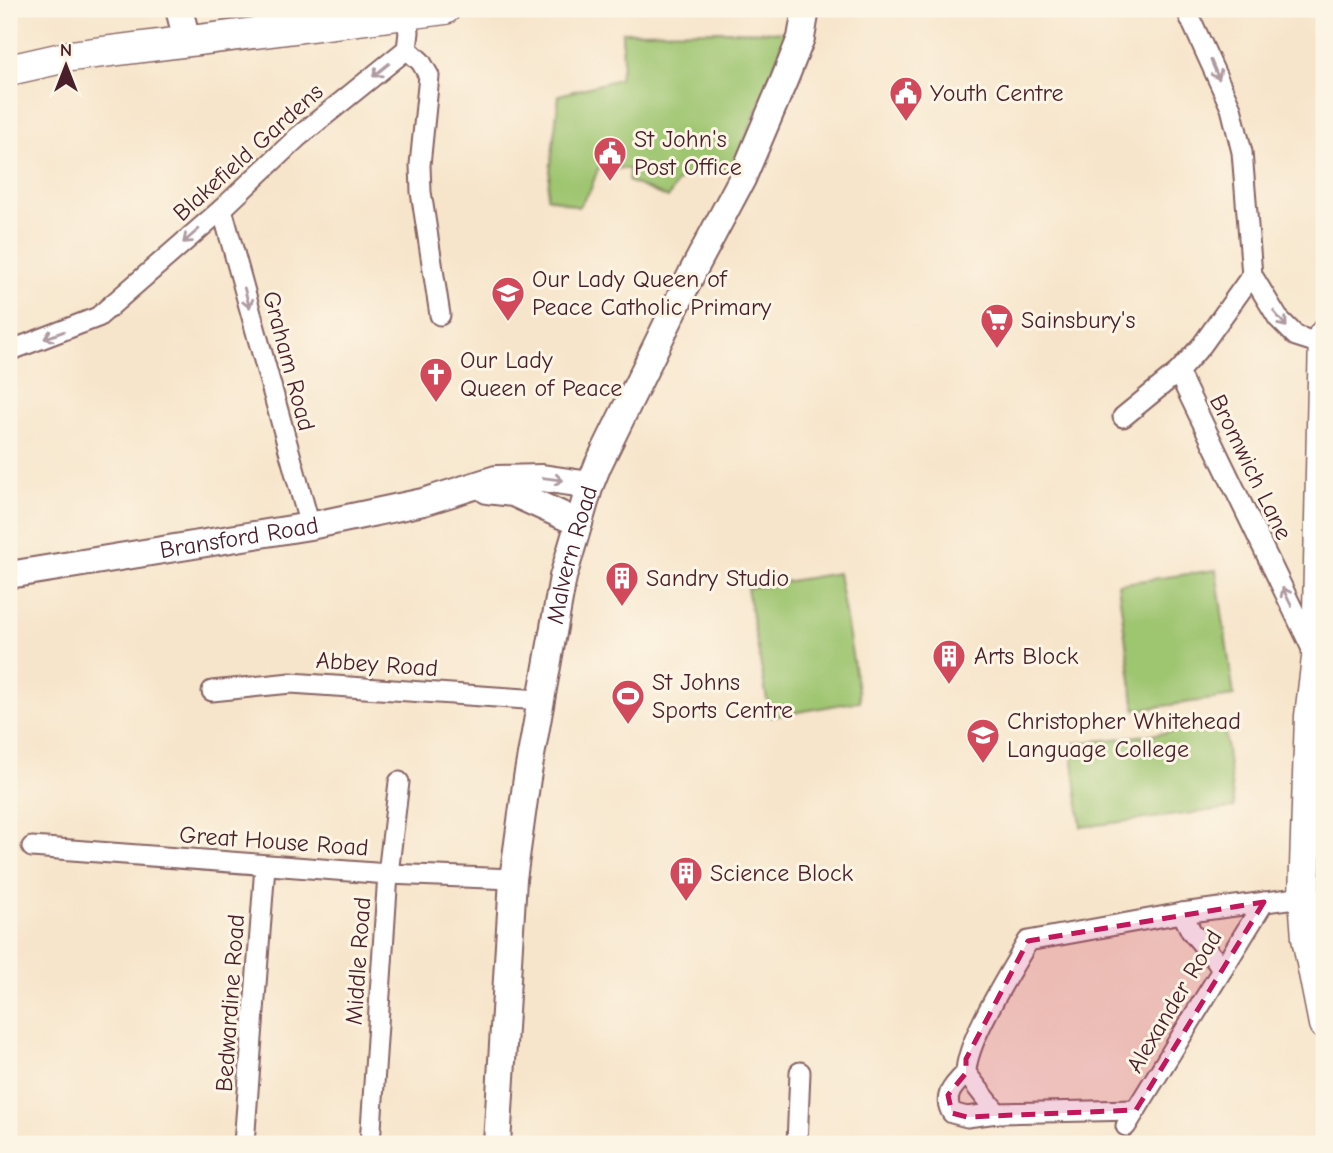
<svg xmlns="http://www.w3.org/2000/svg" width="1333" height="1153" viewBox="0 0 1333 1153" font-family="'Comic Neue',sans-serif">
	<rect width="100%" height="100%" fill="#fcf5e5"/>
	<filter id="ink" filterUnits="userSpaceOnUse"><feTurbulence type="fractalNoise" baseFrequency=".0143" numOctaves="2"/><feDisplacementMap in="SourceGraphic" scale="14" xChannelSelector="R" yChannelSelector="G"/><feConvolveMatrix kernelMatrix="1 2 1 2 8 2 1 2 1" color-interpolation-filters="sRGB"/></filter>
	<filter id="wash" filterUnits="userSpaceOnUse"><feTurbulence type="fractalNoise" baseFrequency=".00686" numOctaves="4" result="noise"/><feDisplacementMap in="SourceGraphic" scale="28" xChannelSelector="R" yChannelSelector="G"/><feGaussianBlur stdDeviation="1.57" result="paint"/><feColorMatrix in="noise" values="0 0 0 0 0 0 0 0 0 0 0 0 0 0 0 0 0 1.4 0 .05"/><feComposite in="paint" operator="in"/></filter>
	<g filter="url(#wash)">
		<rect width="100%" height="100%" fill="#f7e5cb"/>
		<!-- green -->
		<g fill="#9ec570" stroke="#74724e" stroke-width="2">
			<polygon points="731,31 787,32 732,173 718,165 678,181 668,198 628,181 629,169 598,169 590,191 578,207 547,197 559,95 619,79 623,63 622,32"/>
			<polygon points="1216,570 1234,696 1135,710 1118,584"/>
			<polygon points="838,573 860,701 770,717 747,588"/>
			<polygon points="1224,726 1234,808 1081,827 1071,744"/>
		</g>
	</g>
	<g filter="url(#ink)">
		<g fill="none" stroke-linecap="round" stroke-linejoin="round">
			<defs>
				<g id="street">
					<polyline points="1186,9 1231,108 1242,152 1252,275 1278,318 1296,336 1324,345"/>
					<polyline points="407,49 421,62 429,76 420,165 421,192 440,315"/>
					<polyline points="222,209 310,526"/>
					<polyline points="9,351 98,317 222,209 298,137 407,49 409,32 405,15"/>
					<polyline points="1178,372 1313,651"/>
					<polyline points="1123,417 1178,372 1202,345 1252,275"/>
					<polyline points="212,691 291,683 540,700"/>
					<polyline points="32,847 388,874 513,879"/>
					<polyline points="1182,913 1191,931 1223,969"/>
					<path d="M966,1073C966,1041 1011,971 1028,941L1182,913L1304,897"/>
					<path d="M966,1073L997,1113L967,1117L952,1113C942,1096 954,1085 966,1073Z"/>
					<polyline points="997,1113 1136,1110"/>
					<polyline points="1126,1126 1264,902"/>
					<polyline points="244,1144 265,866"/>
					<polyline points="370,1144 388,874 399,782"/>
					<polyline points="797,1144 800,1072"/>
				</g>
				<g id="secondary">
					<polyline points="179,9 187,40"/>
					<polyline points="487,490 513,493 579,523"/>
					<path id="s1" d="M9,575L310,526L423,502L496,479L542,478L590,485"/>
					<path id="s2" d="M497,1144L513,879L527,778L563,577L590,485L598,465L693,271L742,179L785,78L801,38L806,9"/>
				</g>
				<g id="primary">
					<polyline points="9,70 71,56 445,9"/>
					<polyline points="1324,335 1317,658 1310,716 1304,897 1307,938 1324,1024"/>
				</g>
			</defs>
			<!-- street casing -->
			<use href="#street" stroke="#876463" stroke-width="23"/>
			<!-- secondary casing -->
			<use href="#secondary" stroke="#876463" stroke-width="30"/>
			<!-- primary casing -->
			<use href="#primary" stroke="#876463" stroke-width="33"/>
			<!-- street -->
			<use href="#street" stroke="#fff" stroke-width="19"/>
			<!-- secondary -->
			<use href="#secondary" stroke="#fff" stroke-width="26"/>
			<!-- primary -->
			<use href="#primary" stroke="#fff" stroke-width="30"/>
		</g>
		<!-- one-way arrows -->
		<defs><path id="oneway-shaft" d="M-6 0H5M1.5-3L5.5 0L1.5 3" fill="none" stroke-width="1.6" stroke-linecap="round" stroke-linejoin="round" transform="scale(1.75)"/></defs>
		<g stroke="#ae9aa0">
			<use href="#oneway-shaft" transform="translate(381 70) rotate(141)"/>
			<use href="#oneway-shaft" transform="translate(1215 70) rotate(67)"/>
			<use href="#oneway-shaft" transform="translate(191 236) rotate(139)"/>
			<use href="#oneway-shaft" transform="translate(247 298) rotate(75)"/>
			<use href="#oneway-shaft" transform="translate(1280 319) rotate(50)"/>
			<use href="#oneway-shaft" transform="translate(54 335) rotate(160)"/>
			<use href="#oneway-shaft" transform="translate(553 479) rotate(8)"/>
			<use href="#oneway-shaft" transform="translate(1287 597) rotate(-116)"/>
		</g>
	</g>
	<!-- marked area -->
	<path fill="#c2185b" fill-opacity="0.2" stroke="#c2185b" stroke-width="5" stroke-dasharray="14 9" stroke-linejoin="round" d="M1264,902L1136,1110L967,1117L952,1113L948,1095L966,1073V1059L1028,941Z"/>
	<!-- icons -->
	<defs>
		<symbol id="civic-pin" viewBox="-11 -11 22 30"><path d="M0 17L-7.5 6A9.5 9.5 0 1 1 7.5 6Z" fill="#d1495b" stroke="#fcf5e5"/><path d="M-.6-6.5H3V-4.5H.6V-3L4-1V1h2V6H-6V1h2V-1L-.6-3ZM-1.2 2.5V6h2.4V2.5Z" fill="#fff"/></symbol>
		<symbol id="school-pin" viewBox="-11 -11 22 30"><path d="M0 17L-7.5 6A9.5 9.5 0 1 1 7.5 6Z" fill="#d1495b" stroke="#fcf5e5"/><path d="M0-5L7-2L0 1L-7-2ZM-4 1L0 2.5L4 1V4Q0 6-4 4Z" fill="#fff"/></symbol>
		<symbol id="supermarket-pin" viewBox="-11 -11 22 30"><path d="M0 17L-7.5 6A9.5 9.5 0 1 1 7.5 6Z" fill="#d1495b" stroke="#fcf5e5"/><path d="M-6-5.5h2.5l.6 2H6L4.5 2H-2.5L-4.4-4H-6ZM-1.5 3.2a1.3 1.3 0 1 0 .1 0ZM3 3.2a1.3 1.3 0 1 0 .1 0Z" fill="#fff"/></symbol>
		<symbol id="church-pin" viewBox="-11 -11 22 30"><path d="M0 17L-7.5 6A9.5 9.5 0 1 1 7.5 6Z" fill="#d1495b" stroke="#fcf5e5"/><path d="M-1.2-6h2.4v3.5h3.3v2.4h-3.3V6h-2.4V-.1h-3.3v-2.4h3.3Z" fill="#fff"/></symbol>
		<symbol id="building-pin" viewBox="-11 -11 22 30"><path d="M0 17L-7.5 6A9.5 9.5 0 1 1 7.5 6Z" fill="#d1495b" stroke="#fcf5e5"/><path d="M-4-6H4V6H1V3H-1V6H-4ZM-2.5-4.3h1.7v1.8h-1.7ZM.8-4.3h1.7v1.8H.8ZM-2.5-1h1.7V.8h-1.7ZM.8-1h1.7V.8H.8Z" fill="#fff"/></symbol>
		<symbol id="stadium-pin" viewBox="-11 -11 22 30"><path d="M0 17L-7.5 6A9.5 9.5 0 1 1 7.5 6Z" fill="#d1495b" stroke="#fcf5e5"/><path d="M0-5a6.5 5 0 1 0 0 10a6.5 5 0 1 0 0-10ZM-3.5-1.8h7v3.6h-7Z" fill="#fff"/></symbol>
	</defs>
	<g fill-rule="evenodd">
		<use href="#civic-pin" x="887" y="74" width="38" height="52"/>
		<use href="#civic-pin" x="591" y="134" width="38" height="52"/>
		<use href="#school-pin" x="489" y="274" width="38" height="52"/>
		<use href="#supermarket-pin" x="978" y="301" width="38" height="52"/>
		<use href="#church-pin" x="417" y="355" width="38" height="52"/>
		<use href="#building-pin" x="603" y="559" width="38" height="52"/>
		<use href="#building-pin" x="930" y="637" width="38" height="52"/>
		<use href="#stadium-pin" x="609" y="677" width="38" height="52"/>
		<use href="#school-pin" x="964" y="716" width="38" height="52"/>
		<use href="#building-pin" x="667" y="854" width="38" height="52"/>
	</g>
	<g text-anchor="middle" stroke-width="6" stroke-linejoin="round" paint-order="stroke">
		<!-- poi labels -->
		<g font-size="24" fill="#4a1f2b" stroke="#fcf5e5" text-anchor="start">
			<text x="930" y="101">Youth Centre</text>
			<text x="634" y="147">St John's<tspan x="634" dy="28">Post Office</tspan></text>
			<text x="532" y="287">Our Lady Queen of<tspan x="532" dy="28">Peace Catholic Primary</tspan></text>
			<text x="1021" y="328">Sainsbury's</text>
			<text x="460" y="368">Our Lady<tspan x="460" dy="28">Queen of Peace</tspan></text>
			<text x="646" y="586">Sandry Studio</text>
			<text x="974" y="664">Arts Block</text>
			<text x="652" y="690">St Johns<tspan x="652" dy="28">Sports Centre</tspan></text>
			<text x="1007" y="729">Christopher Whitehead<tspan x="1007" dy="28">Language College</tspan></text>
			<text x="710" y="881">Science Block</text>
		</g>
		<!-- street labels -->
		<g font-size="24" fill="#4a1f2b" stroke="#fcf5e5">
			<text transform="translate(248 152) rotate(-42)" y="8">Blakefield Gardens</text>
			<text transform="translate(289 361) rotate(75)" y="8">Graham Road</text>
			<text transform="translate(1251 467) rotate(64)" y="8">Bromwich Lane</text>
			<text dy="8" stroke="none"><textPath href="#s1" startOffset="233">Bransford Road</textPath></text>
			<text dy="8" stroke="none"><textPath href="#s2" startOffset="595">Malvern Road</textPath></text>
			<text transform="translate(377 664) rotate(4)" y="8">Abbey Road</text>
			<text transform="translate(274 841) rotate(4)" y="8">Great House Road</text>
			<text transform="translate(358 961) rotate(-86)" y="8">Middle Road</text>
			<text transform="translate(1174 1001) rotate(-59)" y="8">Alexander Road</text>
			<text transform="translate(230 1003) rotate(-86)" y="8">Bedwardine Road</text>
		</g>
	</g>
	<!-- margin -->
	<rect width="1333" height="1153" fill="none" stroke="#fcf5e5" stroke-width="35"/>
	<!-- north arrow -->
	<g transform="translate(66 66)" stroke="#fcf5e5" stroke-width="5" paint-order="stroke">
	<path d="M0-5L12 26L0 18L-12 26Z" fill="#4a1f2b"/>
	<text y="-10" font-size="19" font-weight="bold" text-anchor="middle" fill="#4a1f2b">N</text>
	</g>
</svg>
